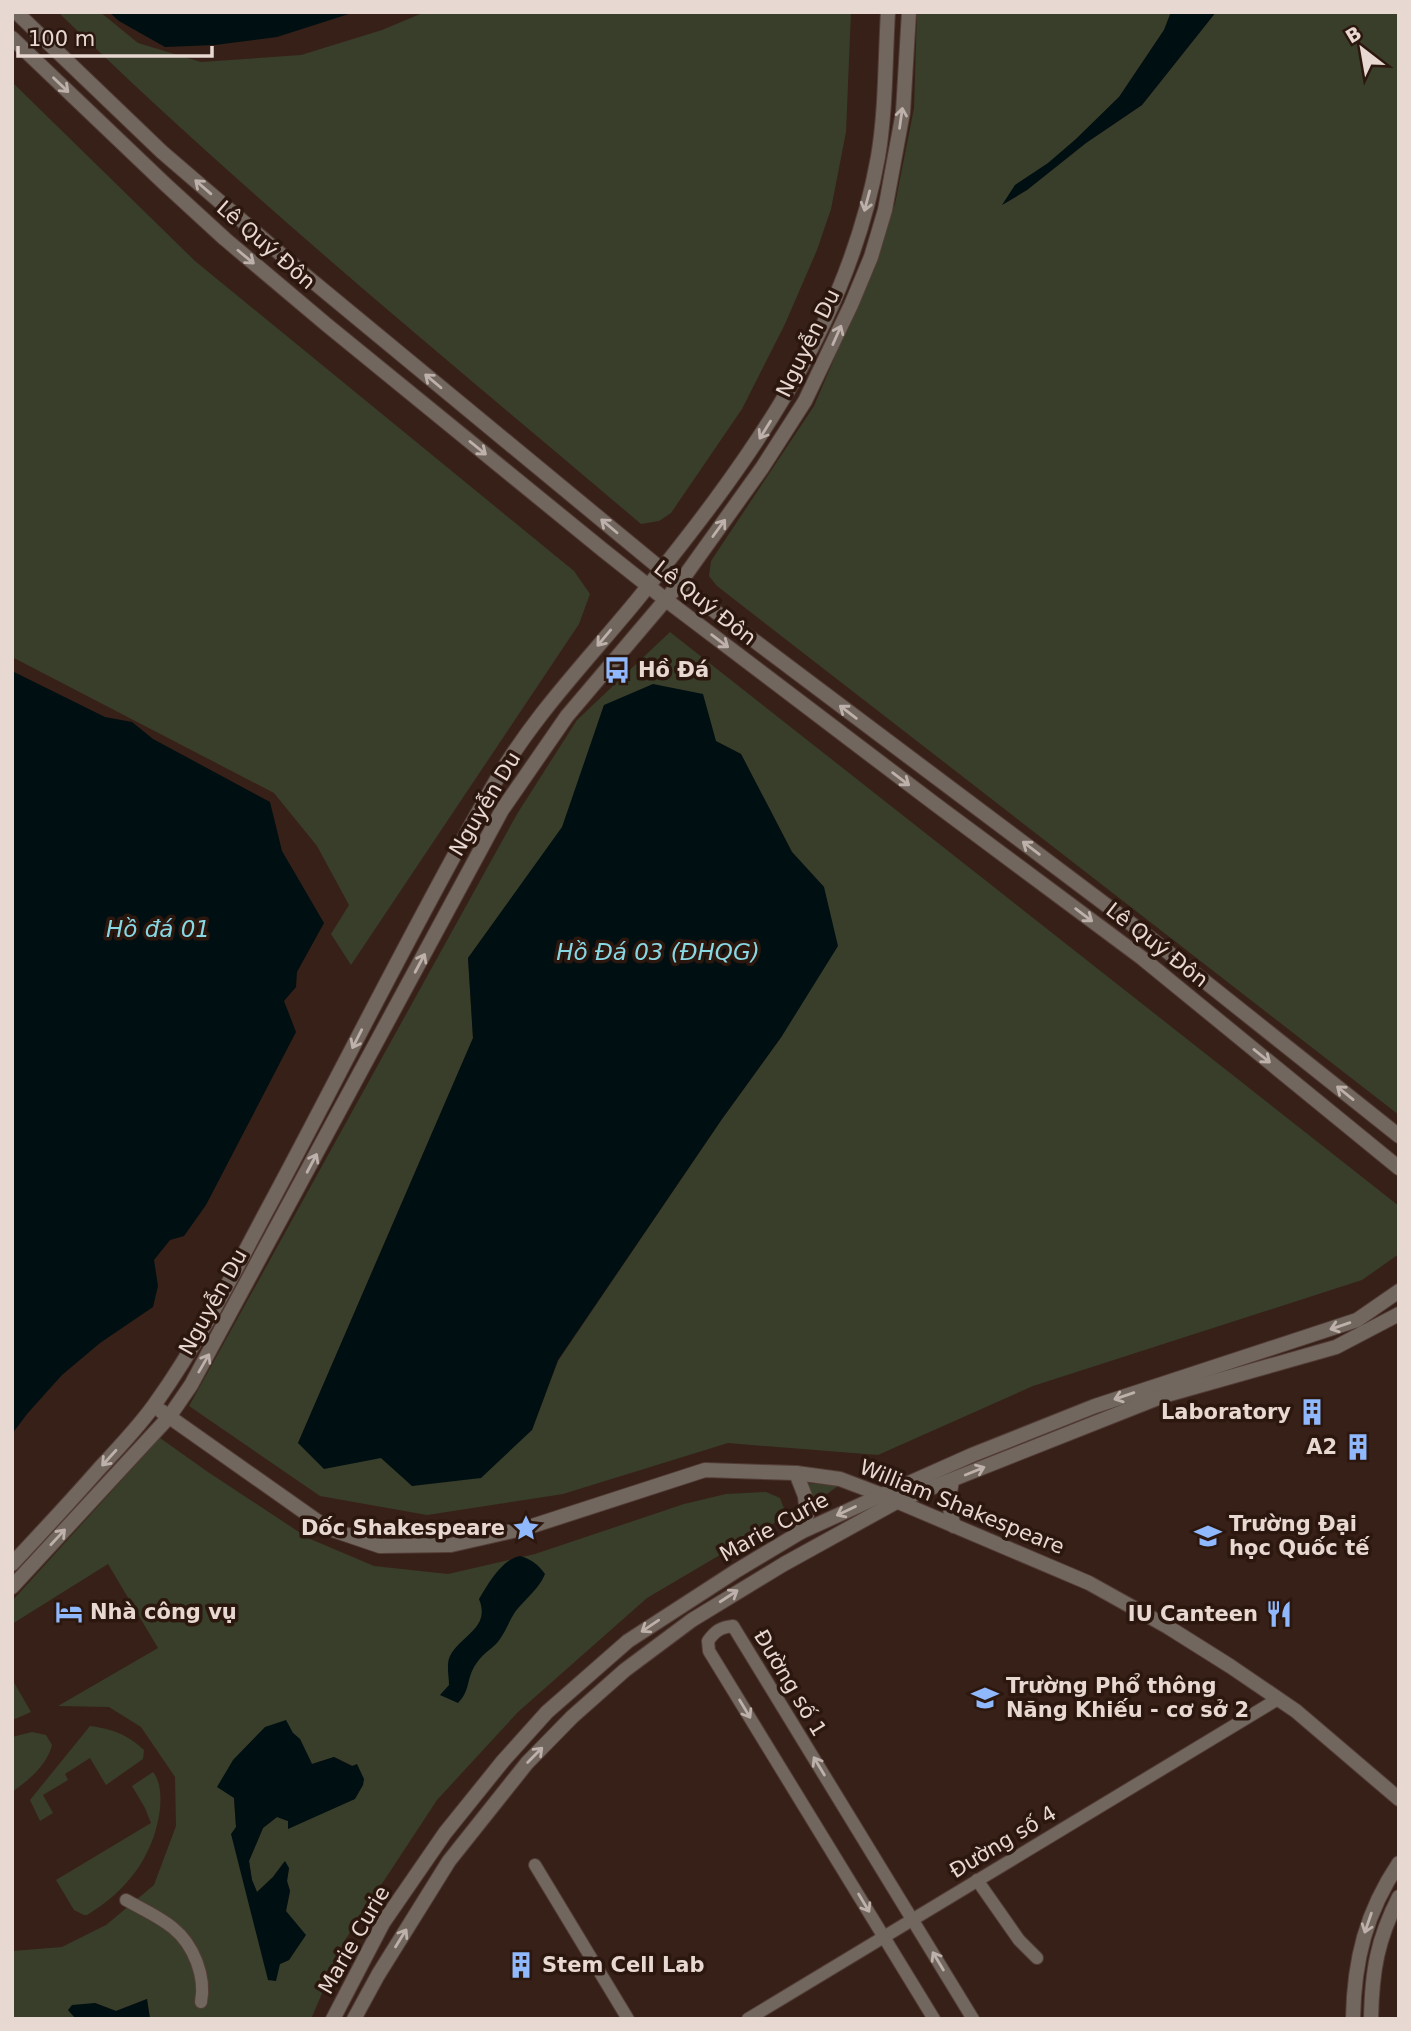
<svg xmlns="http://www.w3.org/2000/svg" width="1411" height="2031" viewBox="0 0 1411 2031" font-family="'DejaVu Sans',sans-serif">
	<rect width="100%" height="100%" fill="#372018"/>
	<!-- green -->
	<g fill="#383e29" fill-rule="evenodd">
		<path d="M58,12H100L138,43L201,62L301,55L382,30L425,12H851L846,132L831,209L817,250L785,324L742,409L671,513L659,521L641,524C444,357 243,193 58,12Z"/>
		<polygon points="917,12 1171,12 1164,30 1119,97 1076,139 1004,204 1027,190 1086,143 1142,105 1216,12 1399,12 1399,1115 717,586 709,576 711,561 814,406 863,291 895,204 914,108"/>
		<polygon points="12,82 195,261 574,571 590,594 579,624 351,965 331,934 349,905 317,846 274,793 12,657"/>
		<path d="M670,632L1399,1206V1254L1362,1280L1033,1386L878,1455L728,1443L563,1494L427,1515L320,1496L189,1406L517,814L577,720ZM604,705L716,742L741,754L792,852L824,887L782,1036L722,1119L558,1361L532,1430L413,1486L381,1458L298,1443L473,1038L468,958L563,827Z"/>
		<path d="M160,1438L208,1472L308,1538L374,1566L448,1574L535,1554L684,1504L726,1494L766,1492L780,1498L785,1511L781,1519L647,1598L518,1712L437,1800L345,1940L311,2019H150L147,1999L116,2011L95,2003L68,2010L76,2019H12V1951L62,1947L106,1925L154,1885L176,1826L175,1777L141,1727L109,1707L58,1706L158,1648L108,1564L12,1624V1601ZM293,1733L300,1739L312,1764L334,1757L353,1766L363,1785L354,1799L289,1828L288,1821L277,1817L263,1828L249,1861L252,1880L257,1892L273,1877L284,1862L289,1868L287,1881L290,1891L286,1911L295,1951L289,1960L280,1964L233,1840L236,1827L234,1798Z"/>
		<polygon points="796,1482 838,1486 806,1509"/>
		<polygon points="12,1679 31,1712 15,1719 12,1718"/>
		<path d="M90,1726C112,1729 127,1734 144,1750L143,1759L106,1785L90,1758L65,1774L68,1780L43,1795L53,1813L40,1821L30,1800Z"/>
		<path d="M32,1732L46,1735L52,1745C47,1765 29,1780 12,1792V1737Z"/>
		<path d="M153,1772C161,1782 161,1797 160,1809C154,1856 127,1891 87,1915H84L74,1910L56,1880L151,1823L145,1808L132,1786Z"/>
	</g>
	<!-- water -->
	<g fill="#000f12">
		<polygon points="109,12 355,12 277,37 215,45 165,47 119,21"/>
		<polygon points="1171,12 1216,12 1142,105 1086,143 1027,190 1002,205 1015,185 1048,163 1076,139 1119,97 1164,30"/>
		<polygon points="12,671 105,717 132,722 153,739 270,802 282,851 324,923 297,972 296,987 284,1001 296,1032 206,1205 184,1236 170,1240 154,1260 158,1286 153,1307 100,1343 62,1375 27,1414 12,1434"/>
		<polygon points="653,684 703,694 716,741 741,754 792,852 824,887 838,946 782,1036 722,1119 558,1360 532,1430 481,1478 412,1486 381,1458 324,1469 298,1443 473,1038 468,958 562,827 604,705"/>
		<path d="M520,1556C531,1559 538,1564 545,1574C539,1589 525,1599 515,1612C508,1623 504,1636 495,1645C488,1651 481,1656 476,1664C466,1678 471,1690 458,1703L440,1695L449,1685C449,1676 446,1664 450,1656C461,1635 491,1628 479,1599C488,1584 502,1559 520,1556Z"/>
		<polygon points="286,1720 293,1733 300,1739 312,1764 334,1757 352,1766 357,1764 364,1779 363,1785 355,1799 288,1829 288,1821 277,1817 263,1828 249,1861 252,1880 257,1892 273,1877 285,1861 289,1868 287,1881 290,1891 286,1911 306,1935 289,1960 280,1964 276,1981 268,1980 231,1834 236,1827 234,1798 217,1787 233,1760 265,1727"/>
		<polygon points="147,1999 150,2019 76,2019 68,2010 72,2005 95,2003 116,2011"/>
	</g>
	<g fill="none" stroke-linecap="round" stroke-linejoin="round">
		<defs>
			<g id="minor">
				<polyline points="535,1865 628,2019"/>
				<polyline points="977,1880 1019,1940 1037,1958"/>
				<path d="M126,1900C142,1909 160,1917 173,1928C194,1945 206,1977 201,2002"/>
				<polyline points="748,2019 1278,1699"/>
				<path d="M934,2019L709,1651L708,1641C715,1631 721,1627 733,1626L973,2019"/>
			</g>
			<g id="tertiary">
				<polyline points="16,12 162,152 305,275 661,569 716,612 1154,941 1399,1136"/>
				<polyline points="12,38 165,184 225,239 327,325 603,550 666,600 935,804 1142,958 1399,1168"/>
				<polyline points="161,1411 327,1528 380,1546 451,1545 526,1528 705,1470 796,1473 840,1479 882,1495 1089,1583 1168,1627 1230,1666 1296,1711 1399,1799"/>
				<polyline points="796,1473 805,1496 807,1515 801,1532"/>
				<path d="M952,1481C948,1497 949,1511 954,1526"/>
				<path d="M12,1564C41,1533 70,1502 98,1470C118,1448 140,1426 157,1401C199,1342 232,1276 266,1212C342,1071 413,926 493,786C532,717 587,661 637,600C745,467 847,330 878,157C886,110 885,60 888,12"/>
				<polyline points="12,1587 169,1417 191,1385 502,810 567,716 679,584 762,468 805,401 851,305 871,257 885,210 903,112 909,12"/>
				<polyline points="333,2019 383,1923 445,1833 503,1761 547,1712 628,1641 736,1571 801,1532 882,1495 972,1455 1095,1406 1357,1320 1399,1291"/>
				<polyline points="354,2019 378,1975 449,1861 527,1763 572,1717 625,1670 692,1620 784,1564 898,1501 1163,1396 1336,1347 1399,1314"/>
				<path d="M1353,2019C1354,1960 1366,1912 1399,1863"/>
				<path d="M1371,2019C1372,1971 1377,1940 1399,1897"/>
			</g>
		</defs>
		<!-- minor casing -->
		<use href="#minor" stroke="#533d36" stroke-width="14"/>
		<!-- tertiary casing -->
		<use href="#tertiary" stroke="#533d36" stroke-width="16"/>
		<!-- minor -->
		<use href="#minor" stroke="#71675f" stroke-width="12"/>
		<!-- tertiary -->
		<use href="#tertiary" stroke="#71675f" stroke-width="14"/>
	</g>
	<!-- one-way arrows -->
	<defs><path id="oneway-shaft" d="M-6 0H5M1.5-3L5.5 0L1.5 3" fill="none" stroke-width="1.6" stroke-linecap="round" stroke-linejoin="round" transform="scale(1.75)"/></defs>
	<g stroke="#beb0aa">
		<use href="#oneway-shaft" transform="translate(61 85) rotate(44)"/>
		<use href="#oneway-shaft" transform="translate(901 118) rotate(-82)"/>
		<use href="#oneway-shaft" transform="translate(203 187) rotate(-139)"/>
		<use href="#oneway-shaft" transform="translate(867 201) rotate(105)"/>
		<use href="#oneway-shaft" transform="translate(246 257) rotate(40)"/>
		<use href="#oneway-shaft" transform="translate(837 335) rotate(-66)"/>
		<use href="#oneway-shaft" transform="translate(433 381) rotate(-140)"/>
		<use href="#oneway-shaft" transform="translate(765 430) rotate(122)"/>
		<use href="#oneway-shaft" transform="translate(478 448) rotate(39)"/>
		<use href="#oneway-shaft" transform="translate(609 526) rotate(-140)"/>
		<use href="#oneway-shaft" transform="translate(719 528) rotate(-54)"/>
		<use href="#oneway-shaft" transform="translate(604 638) rotate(130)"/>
		<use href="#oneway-shaft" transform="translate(720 641) rotate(37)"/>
		<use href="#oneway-shaft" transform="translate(848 712) rotate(-143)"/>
		<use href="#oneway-shaft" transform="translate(901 779) rotate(37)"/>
		<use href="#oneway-shaft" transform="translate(1031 848) rotate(-143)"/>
		<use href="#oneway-shaft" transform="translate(1084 915) rotate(37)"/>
		<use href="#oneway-shaft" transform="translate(420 963) rotate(-62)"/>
		<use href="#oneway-shaft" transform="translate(357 1039) rotate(117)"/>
		<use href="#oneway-shaft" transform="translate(1262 1056) rotate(39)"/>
		<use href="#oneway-shaft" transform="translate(1345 1093) rotate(-141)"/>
		<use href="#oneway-shaft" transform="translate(312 1163) rotate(-62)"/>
		<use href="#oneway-shaft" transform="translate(1340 1326) rotate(161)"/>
		<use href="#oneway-shaft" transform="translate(204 1363) rotate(-60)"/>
		<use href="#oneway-shaft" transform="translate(1124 1396) rotate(161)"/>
		<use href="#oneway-shaft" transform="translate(109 1458) rotate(132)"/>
		<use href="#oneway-shaft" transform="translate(975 1471) rotate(-22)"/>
		<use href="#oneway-shaft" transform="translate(846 1511) rotate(155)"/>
		<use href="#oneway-shaft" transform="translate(58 1537) rotate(-47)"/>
		<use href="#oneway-shaft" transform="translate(729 1596) rotate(-33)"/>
		<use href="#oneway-shaft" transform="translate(650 1626) rotate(146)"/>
		<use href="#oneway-shaft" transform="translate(745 1709) rotate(59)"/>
		<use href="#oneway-shaft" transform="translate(535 1755) rotate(-45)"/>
		<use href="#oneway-shaft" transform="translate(819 1766) rotate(-121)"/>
		<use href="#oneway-shaft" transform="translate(864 1903) rotate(59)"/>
		<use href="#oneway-shaft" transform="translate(1368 1923) rotate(109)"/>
		<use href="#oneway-shaft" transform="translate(401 1938) rotate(-58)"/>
		<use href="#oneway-shaft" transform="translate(938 1961) rotate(-121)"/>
	</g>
	<!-- icons -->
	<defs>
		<symbol id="bus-bare" viewBox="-9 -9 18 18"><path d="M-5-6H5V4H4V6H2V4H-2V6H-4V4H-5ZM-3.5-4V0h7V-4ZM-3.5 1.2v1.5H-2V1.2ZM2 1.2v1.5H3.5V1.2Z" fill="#8fb8fd" stroke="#2c170e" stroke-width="2.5" paint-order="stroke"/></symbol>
		<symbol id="building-bare" viewBox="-9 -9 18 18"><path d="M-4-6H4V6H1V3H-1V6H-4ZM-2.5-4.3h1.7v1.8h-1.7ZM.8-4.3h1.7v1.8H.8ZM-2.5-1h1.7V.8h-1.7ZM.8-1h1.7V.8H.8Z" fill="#8fb8fd" stroke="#2c170e" stroke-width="2.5" paint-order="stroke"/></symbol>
		<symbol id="sight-bare" viewBox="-9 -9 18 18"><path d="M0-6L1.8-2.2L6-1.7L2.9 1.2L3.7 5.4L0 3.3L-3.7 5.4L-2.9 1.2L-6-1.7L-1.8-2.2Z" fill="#8fb8fd" stroke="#2c170e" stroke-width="2.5" paint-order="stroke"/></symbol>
		<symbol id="university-bare" viewBox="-9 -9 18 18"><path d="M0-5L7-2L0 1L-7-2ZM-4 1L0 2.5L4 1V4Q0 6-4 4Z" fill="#8fb8fd" stroke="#2c170e" stroke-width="2.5" paint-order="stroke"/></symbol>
		<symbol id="hotel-bare" viewBox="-9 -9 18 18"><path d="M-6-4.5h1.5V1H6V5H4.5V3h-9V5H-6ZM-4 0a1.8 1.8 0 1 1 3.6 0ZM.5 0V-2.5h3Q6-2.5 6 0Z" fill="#8fb8fd" stroke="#2c170e" stroke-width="2.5" paint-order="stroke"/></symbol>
		<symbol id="restaurant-bare" viewBox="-9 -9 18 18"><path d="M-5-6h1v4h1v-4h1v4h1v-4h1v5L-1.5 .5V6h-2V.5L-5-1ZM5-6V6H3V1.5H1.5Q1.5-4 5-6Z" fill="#8fb8fd" stroke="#2c170e" stroke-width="2.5" paint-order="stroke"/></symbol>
		<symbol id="school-bare" viewBox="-9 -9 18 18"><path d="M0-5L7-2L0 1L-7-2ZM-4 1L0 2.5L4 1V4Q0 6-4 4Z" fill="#8fb8fd" stroke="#2c170e" stroke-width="2.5" paint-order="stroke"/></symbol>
	</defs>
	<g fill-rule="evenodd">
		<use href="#bus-bare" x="598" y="651" width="38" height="38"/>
		<use href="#building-bare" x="1293" y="1393" width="38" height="38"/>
		<use href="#building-bare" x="1339" y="1428" width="38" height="38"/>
		<use href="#sight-bare" x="507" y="1509" width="38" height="38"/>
		<use href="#university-bare" x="1189" y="1517" width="38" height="38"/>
		<use href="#hotel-bare" x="50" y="1593" width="38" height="38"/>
		<use href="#restaurant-bare" x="1260" y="1595" width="38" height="38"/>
		<use href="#school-bare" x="966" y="1679" width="38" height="38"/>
		<use href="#building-bare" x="502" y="1946" width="38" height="38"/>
	</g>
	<g text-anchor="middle" stroke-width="7" stroke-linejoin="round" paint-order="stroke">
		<!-- street labels -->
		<g font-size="21" fill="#e8d8d2" stroke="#2c170e">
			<text transform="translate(266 245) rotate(41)" y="7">Lê Quý Đôn</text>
			<text transform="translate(808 343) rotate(-64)" y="7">Nguyễn Du</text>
			<text transform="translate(705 603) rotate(38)" y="7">Lê Quý Đôn</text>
			<text transform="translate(485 804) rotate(-59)" y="7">Nguyễn Du</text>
			<text transform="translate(1157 945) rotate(38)" y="7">Lê Quý Đôn</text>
			<text transform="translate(213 1302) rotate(-61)" y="7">Nguyễn Du</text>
			<text transform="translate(962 1507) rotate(22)" y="7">William Shakespeare</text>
			<text transform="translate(774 1527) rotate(-29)" y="7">Marie Curie</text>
			<text transform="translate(790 1683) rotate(59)" y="7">Đường số 1</text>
			<text transform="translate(1003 1842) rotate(-31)" y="7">Đường số 4</text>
			<text transform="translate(354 1940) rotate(-60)" y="7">Marie Curie</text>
		</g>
		<!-- poi labels -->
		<g font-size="21" font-weight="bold" fill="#e8d8d2" stroke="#2c170e" text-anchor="start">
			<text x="638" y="677">Hồ Đá</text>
			<text x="1291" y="1419" text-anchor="end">Laboratory</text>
			<text x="1337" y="1454" text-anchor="end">A2</text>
			<text x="1229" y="1531">Trường Đại<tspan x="1229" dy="24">học Quốc tế</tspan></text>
			<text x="505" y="1535" text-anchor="end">Dốc Shakespeare</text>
			<text x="90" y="1619">Nhà công vụ</text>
			<text x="1258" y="1621" text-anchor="end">IU Canteen</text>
			<text x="1006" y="1693">Trường Phổ thông<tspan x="1006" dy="24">Năng Khiếu - cơ sở 2</tspan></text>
			<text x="542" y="1972">Stem Cell Lab</text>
		</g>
		<!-- water labels -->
		<g font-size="23" font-style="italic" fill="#88d8e4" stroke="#2c170e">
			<text x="158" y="937">Hồ đá 01</text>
			<text x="658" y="960">Hồ Đá 03 (ĐHQG)</text>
		</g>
	</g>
	<!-- border -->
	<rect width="1411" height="2031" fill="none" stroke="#e8d8d2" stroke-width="28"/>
	<!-- north arrow -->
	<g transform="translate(1362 49) rotate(329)" stroke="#2c170e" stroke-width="5" paint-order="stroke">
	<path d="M0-5L12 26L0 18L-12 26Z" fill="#e8d8d2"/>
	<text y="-10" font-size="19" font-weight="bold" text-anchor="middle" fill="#e8d8d2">B</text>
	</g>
	<!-- scale -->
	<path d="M18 46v10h194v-10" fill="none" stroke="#e8d8d2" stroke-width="3.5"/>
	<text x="28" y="46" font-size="21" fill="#e8d8d2" stroke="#2c170e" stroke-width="5" paint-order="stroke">100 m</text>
</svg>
